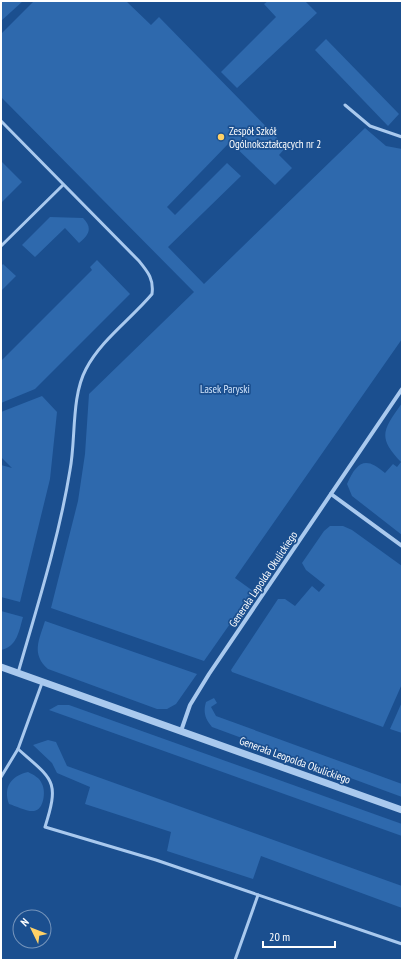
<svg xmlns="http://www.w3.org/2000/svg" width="403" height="961" viewBox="0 0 403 961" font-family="'PT Sans Narrow',sans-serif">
	<rect width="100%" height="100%" fill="#1b4f8f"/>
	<!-- green -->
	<g fill="#2e69ad">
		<polygon points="1,1 23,1 1,21"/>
		<polygon points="34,1 126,1 151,25 159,17 286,147 279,155 292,168 275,185 230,142 167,207 175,215 227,163 241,176 168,247 204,284 365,128 386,146 402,149 402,339 235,578 253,591 204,661 51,608 78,501 85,454 89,394 194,292 1,97 1,34"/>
		<polygon points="268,1 305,1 317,13 237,88 221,72 276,17 264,4"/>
		<polygon points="326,39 399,114 388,126 315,50"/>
		<polygon points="1,161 22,182 1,203"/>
		<path d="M50,217L83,218C93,228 89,235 79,243L65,228L35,257L22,245Z"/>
		<polygon points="97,260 130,294 35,389 1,403 1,361 92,270 90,267"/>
		<polygon points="3,264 16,276 1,291 1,266"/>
		<polygon points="42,396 57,412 50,479 20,602 1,597 1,465 12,468 1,457 1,412"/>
		<path d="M402,403V535L352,496L347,484C357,461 366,456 385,473L393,464L397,467L401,462C377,437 383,430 402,403Z"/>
		<polygon points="330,526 343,526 352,530 402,566 402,684 383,727 232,672 231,670 278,599 285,599 295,606 312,586 319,592 325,585 306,570 302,563 324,531"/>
		<path d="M1,611L23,617C19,631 17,647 1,650Z"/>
		<path d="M45,621L197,674L176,704L167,709H157L48,669C31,654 39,640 45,621Z"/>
		<path d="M214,698L217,703L211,707L216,716L402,784V797L212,727C205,719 203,712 206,702Z"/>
		<polygon points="402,702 402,733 390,729"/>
		<polygon points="58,705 69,705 402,824 402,836 49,710"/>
		<polygon points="48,740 56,742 67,766 402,886 402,908 261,856 253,879 167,851 171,832 85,804 90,787 57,773 52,763 33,745"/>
		<path d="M28,772C34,775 40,778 42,784C46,791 44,810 34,811C27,812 16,806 9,804C3,787 11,776 28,772Z"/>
	</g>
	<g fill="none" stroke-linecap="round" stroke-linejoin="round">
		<!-- service -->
		<g stroke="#a9c9ee" stroke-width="3">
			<polyline points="345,105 370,126 402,137"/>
			<path d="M1,121L139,261C148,272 154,279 152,294C131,319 101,340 86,369C71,397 76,439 70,470C59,538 37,607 18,673"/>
			<polyline points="1,246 63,185"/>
			<path d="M18,749C53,780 60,780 45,827L156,860L402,944"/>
			<polyline points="1,777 18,749 42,683"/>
			<polyline points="235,960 258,895"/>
		</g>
		<!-- minor -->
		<g stroke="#a9c9ee" stroke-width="4">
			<polyline points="331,494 402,546"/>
			<polyline points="181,731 190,705 209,674 402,389"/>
		</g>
		<!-- tertiary -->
		<polyline stroke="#a9c9ee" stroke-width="7" points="1,667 402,810"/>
	</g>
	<!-- markers -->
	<circle fill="#ffd166" stroke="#1b4f8f" stroke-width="1.5" cx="221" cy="137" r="4"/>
	<g text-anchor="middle" stroke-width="3.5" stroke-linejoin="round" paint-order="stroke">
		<!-- poi labels -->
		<g font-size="11" fill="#fff" stroke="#1b4f8f" text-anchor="start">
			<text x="229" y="135">Zespół Szkół<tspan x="229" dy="13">Ogólnokształcących nr 2</tspan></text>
		</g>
		<!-- park labels -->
		<g font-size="11" fill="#cfe3fa" stroke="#1b4f8f">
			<text x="225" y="393">Lasek Paryski</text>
		</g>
		<!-- street labels -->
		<g font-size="11" fill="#fff" stroke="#1b4f8f">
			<text transform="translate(263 579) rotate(-56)" y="4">Generała Lepolda Okulickiego</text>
			<text transform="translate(295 760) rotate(20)" y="4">Generała Leopolda Okulickiego</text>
		</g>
	</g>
	<!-- border -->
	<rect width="403" height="961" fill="none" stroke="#ffffff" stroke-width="4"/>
	<!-- north arrow -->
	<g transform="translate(32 929) rotate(313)"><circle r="19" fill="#1b4f8f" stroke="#7695bc"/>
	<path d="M0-3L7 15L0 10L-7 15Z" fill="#ffd166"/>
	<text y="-6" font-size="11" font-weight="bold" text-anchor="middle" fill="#ffffff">N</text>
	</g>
	<!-- scale -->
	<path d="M263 941v6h72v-6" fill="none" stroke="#ffffff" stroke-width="2"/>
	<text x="269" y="941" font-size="12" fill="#ffffff" stroke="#1b4f8f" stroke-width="3" paint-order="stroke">20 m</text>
</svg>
